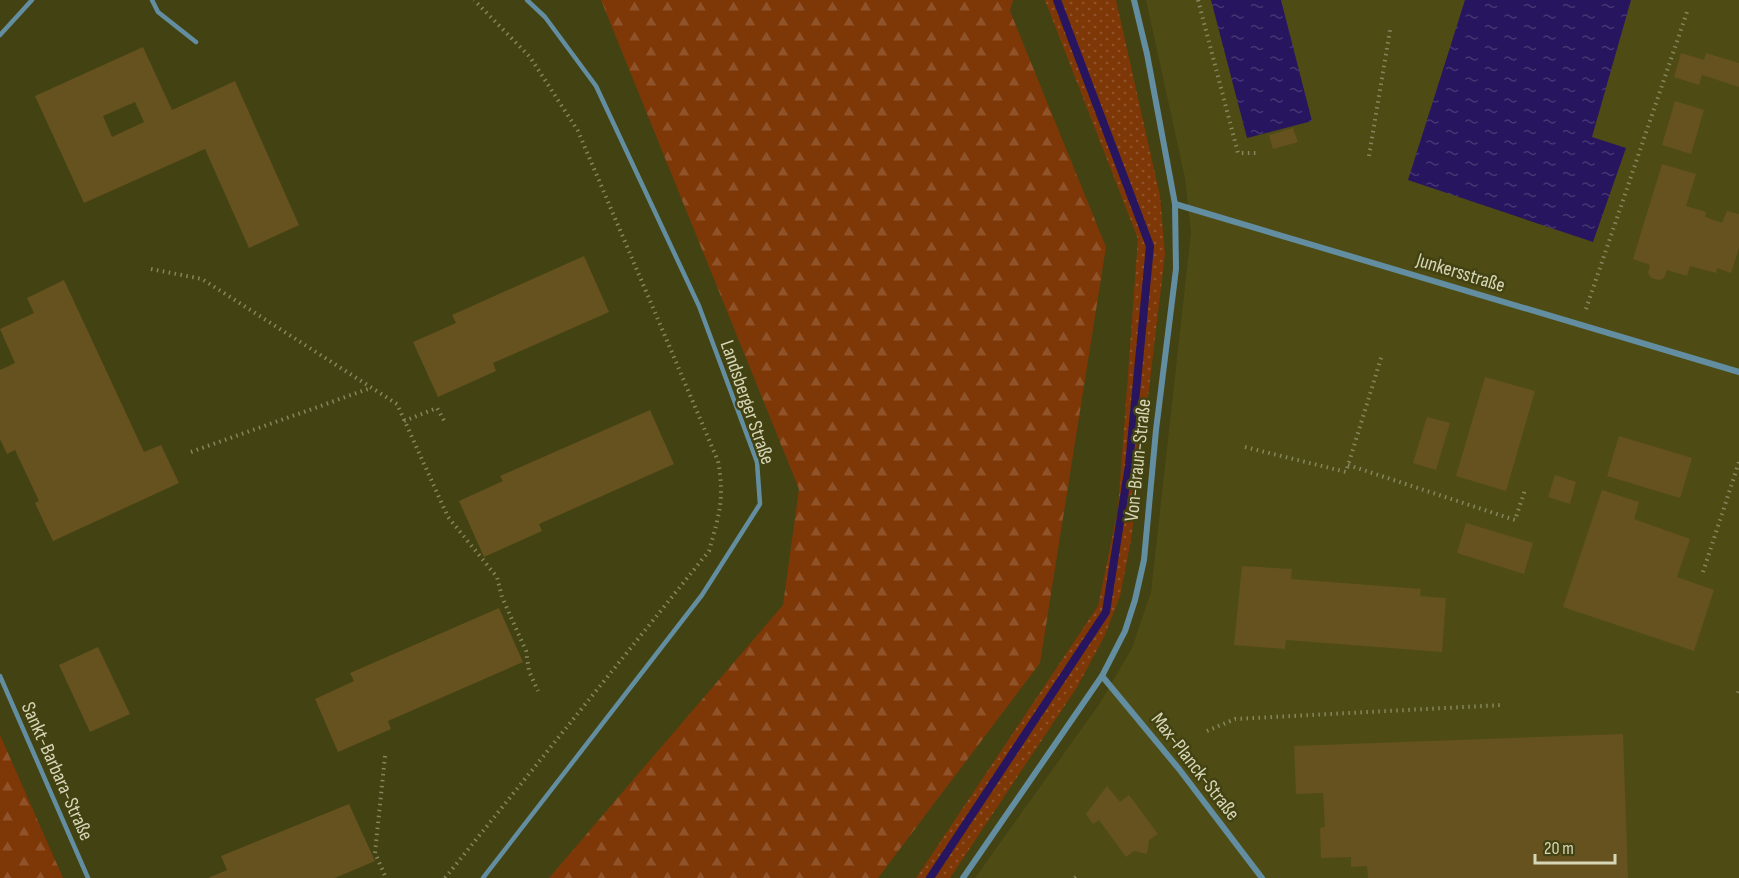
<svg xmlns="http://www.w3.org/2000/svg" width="1739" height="878" viewBox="0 0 1739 878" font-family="'Sofia Sans Condensed',sans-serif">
	<defs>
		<pattern id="grass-dots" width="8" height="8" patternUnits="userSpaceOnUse" patternTransform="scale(1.5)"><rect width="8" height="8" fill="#7e3707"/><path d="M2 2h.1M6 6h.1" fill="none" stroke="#905329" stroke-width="1.8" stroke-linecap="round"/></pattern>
		<pattern id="forest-firs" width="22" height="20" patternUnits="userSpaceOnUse" patternTransform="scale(1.5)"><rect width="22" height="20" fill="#7e3707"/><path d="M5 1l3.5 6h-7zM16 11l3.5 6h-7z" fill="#905329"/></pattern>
		<pattern id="water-ripples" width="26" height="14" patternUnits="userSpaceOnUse" patternTransform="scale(1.5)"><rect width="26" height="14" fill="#28155f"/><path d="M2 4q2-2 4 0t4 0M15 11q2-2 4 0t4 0" fill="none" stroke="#463674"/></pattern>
	</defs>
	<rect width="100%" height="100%" fill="#434212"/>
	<!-- built -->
	<polygon fill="#4e4c14" points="1146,0 1739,0 1739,878 975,878 1100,703 1132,648 1151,592 1191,233 1185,178"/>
	<!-- grass -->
	<polygon fill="url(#grass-dots)" points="1045,0 1116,0 1160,196 1165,254 1131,540 1120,596 1104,637 1077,687 950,878 916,878 1098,606 1118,509 1138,239"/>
	<!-- forest -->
	<g fill="url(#forest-firs)">
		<polygon points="601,0 1013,0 1010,11 1106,247 1040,663 878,878 549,878 783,605 799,489"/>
		<polygon points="0,735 63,878 0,878"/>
	</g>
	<!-- water -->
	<g fill="url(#water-ripples)">
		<polygon points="1211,0 1281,0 1312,121 1247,138"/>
		<polygon points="1465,0 1631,0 1592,137 1626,148 1593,242 1408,180"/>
	</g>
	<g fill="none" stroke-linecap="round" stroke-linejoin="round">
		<!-- stream -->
		<polyline stroke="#28155f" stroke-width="8" points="930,878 1106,612 1129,465 1150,246 1057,0"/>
	</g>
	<!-- building -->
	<g fill="#66521e" fill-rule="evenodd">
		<path d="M143,47L172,110L235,81L299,225L249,248L205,149L84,203L35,96ZM135,102L144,122L112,137L103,116Z"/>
		<polygon points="1681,53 1704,60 1706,53 1739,63 1739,87 1702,75 1699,85 1674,77"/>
		<polygon points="1675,101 1704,110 1691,154 1662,145"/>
		<polygon points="1293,128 1298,142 1273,149 1269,135"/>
		<polygon points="1662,164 1696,174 1686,206 1706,212 1705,217 1722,223 1727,211 1739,214 1739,248 1731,273 1717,268 1716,273 1690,266 1687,276 1667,270 1664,278 1659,280 1651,278 1648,273 1650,265 1633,259"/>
		<polygon points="584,256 609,312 493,363 496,371 438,397 413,342 456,323 452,315"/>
		<polygon points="64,280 144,452 161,445 179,483 53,541 35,503 39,501 15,450 7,454 0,439 0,370 15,363 0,329 34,313 27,298"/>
		<polygon points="1485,377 1535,391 1506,491 1456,476"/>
		<polygon points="650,410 674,464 539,524 542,531 484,557 459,501 503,481 500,476"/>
		<polygon points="1427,417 1450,423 1436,470 1413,463"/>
		<polygon points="1619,436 1692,458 1680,498 1607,476"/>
		<polygon points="1555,475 1576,482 1570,504 1548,497"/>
		<polygon points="1602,490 1639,502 1634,519 1690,539 1677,577 1714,590 1694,651 1563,607"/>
		<polygon points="1466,523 1533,543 1524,574 1457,553"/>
		<polygon points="1242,566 1292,569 1291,579 1421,589 1420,596 1446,598 1442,652 1286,640 1285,649 1234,645"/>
		<polygon points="499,608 523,662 388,721 391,729 338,752 315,699 354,681 350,673"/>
		<polygon points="98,647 130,714 90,732 59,665"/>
		<polygon points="1623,734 1628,878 1368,878 1367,866 1351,867 1351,857 1321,858 1320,828 1325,827 1323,793 1296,794 1294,746"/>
		<polygon points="1107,786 1120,802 1129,795 1158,834 1149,840 1147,854 1134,851 1126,857 1099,820 1093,824 1086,814"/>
		<polygon points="349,804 375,861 335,878 208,878 227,870 221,856"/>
	</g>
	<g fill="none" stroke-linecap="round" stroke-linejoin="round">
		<!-- path -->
		<g stroke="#86865e" stroke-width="4" stroke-dasharray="1.5 4.5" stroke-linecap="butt">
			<polyline points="1198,0 1238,153 1257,153"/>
			<polyline points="1369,156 1390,30"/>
			<polyline points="151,269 202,279 397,404 448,517 497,577 502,597 526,651 529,671 538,691"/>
			<polyline points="1586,309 1687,12"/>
			<polyline points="404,421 437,408 445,422"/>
			<polyline points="1245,447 1346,472 1382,355"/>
			<polyline points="191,452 371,388"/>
			<polyline points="1348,465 1515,520 1525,490"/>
			<polyline points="1703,572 1739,462"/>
			<polyline points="1738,693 1739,690"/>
			<polyline points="1207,731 1235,719 1502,705"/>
			<polyline points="385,756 375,853 386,878"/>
			<path d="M445,878L709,551C719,515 725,499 718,461L578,131L530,57L474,0"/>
			<polyline points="1075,878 1076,877"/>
		</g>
		<!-- service -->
		<g stroke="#638ea1" stroke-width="4.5">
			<polyline points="152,0 158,12 196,42"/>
			<polyline points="0,35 32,0"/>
			<polyline points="0,676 88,878"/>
			<polyline points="483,878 702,595 760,504 757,462 699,306 596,86 545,17 527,0"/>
		</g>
		<!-- minor -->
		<g stroke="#638ea1" stroke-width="6">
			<polyline points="1175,204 1739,372"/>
			<polyline points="1102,676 1179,769 1262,878"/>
			<polyline points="963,878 1102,676 1125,631 1135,600 1144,560 1156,430 1176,269 1175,204 1147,54 1134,0"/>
		</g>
	</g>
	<g text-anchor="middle" stroke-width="5" stroke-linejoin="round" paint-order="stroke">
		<!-- street labels -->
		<g font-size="20" fill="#d6d6b7" stroke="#434212">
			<text transform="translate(1461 272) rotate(17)" y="7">Junkersstraße</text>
			<text transform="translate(748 402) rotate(71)" y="7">Landsberger Straße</text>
			<text transform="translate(1137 460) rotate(-84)" y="7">Von-Braun-Straße</text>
			<text transform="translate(1196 766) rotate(52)" y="7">Max-Planck-Straße</text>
			<text transform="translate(58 771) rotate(66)" y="7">Sankt-Barbara-Straße</text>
		</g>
	</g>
	<!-- scale -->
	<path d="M1535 854v9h80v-9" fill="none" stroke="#d6d6b7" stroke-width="3"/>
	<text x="1544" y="854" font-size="18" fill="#d6d6b7" stroke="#434212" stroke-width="4.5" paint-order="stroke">20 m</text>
</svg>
